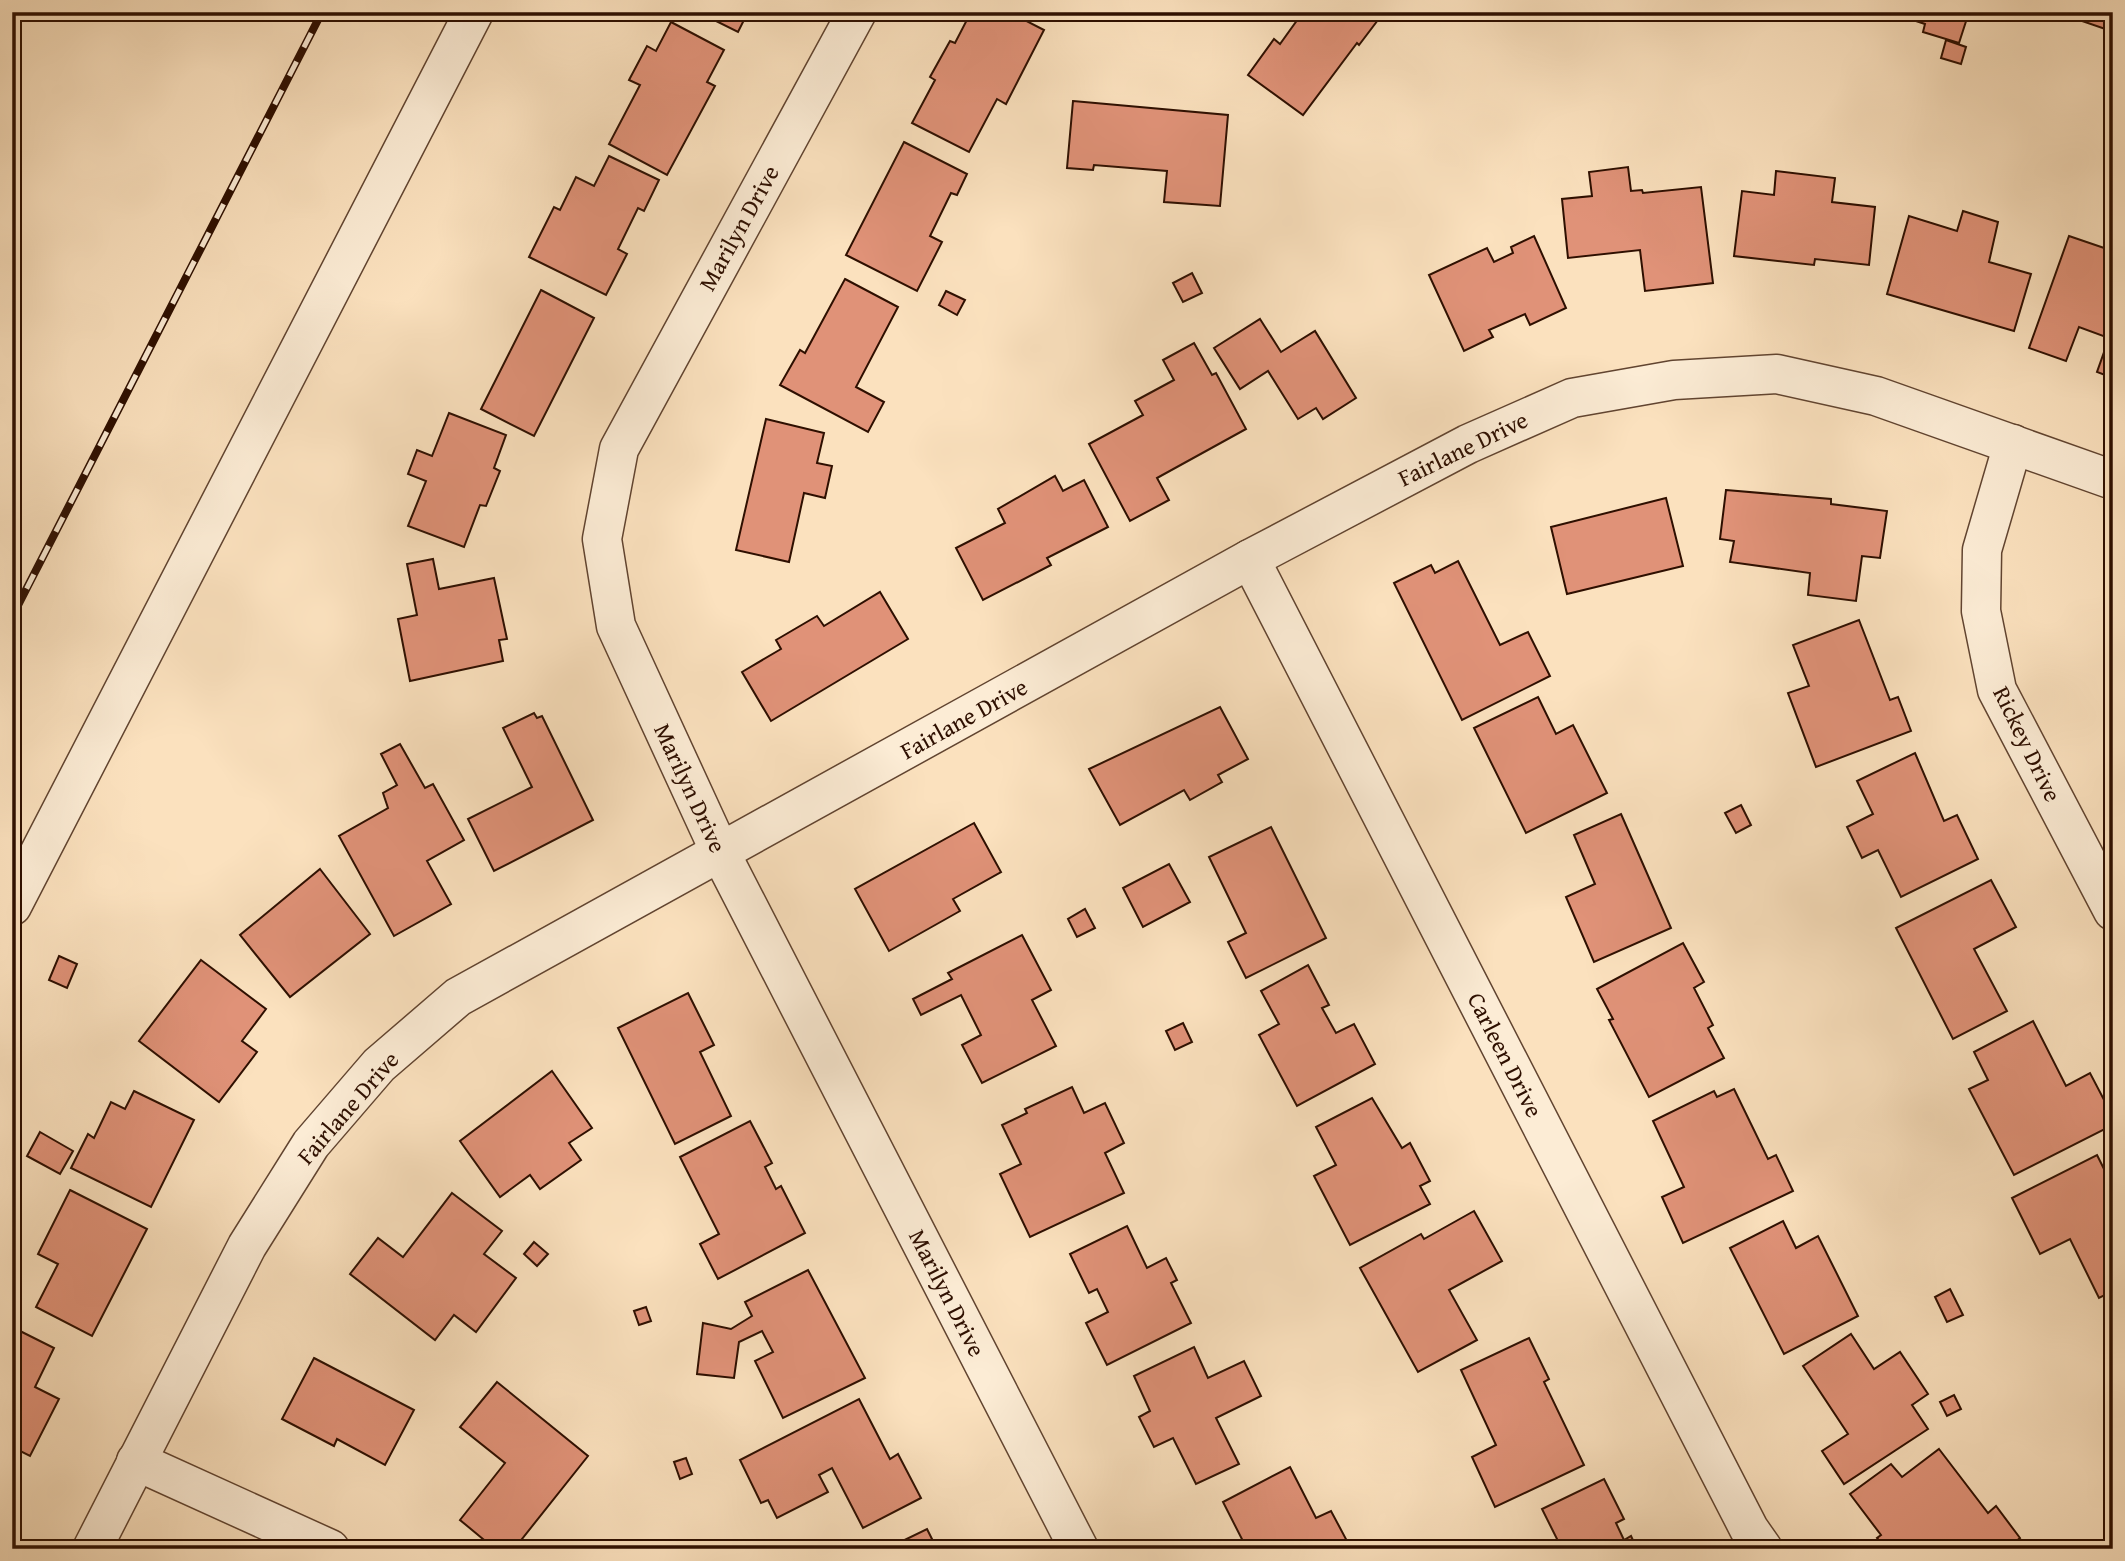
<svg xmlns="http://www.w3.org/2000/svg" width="2125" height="1561" viewBox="0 0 2125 1561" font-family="'Gentium Book Plus',serif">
	<rect width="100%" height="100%" fill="#fbe1be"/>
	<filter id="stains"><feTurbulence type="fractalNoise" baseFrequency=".00286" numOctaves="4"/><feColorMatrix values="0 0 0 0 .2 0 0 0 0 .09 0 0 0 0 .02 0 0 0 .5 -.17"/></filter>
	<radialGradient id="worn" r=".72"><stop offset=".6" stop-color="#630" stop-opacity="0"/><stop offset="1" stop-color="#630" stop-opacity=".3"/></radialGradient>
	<!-- building -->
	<g fill="#e09278" stroke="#2e0f00" stroke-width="2">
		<polygon points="698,12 748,12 738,32"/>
		<polygon points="971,12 1009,12 1044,30 1006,104 997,99 969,152 912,123 935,80 930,77 950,41 955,43"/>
		<polygon points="1303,12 1376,12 1381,16 1359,45 1357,43 1303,115 1248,75 1274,39 1280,44"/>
		<polygon points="1899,12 1969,12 1959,43 1923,32 1925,24 1898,15"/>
		<polygon points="2056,12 2113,12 2113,25 2111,31"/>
		<polygon points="671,22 724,50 707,82 715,86 667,175 609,144 640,85 629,80 647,46 656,51"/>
		<polygon points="1946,40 1966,47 1961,64 1941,58"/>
		<polygon points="1073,101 1228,115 1220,206 1164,202 1167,171 1094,165 1093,170 1067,168"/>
		<polygon points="904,142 967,174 957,195 951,193 930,236 942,242 917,291 846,255"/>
		<polygon points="609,156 659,180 644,211 638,208 618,249 627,254 606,295 529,257 554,207 560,210 576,177 594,186"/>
		<polygon points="1628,167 1631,191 1642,190 1643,193 1701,187 1713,283 1645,291 1640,250 1568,258 1562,199 1592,196 1589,172"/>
		<polygon points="1776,171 1835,178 1832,202 1875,207 1869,265 1815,259 1814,265 1734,256 1742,191 1774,195"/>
		<polygon points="1963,211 1998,222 1989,262 2031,274 2014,331 1887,294 1909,216 1957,231"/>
		<polygon points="1534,236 1566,308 1530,325 1525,314 1489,330 1493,337 1464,351 1429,275 1487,248 1494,262 1513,253 1511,247"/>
		<polygon points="2069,236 2113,251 2113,378 2097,372 2109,338 2079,327 2066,361 2029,348"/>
		<polygon points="1192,273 1202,293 1183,302 1173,283"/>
		<polygon points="845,279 898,307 856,387 884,402 868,432 780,385 800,350 805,353"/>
		<polygon points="541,290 594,318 534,436 481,409"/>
		<polygon points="946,291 965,300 957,315 939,305"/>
		<polygon points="1260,319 1281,352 1315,331 1356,398 1323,419 1316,408 1298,419 1268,371 1240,389 1214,348"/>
		<polygon points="1194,343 1212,375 1216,373 1246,429 1157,478 1169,500 1130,521 1089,444 1143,415 1135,401 1174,380 1163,360"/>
		<polygon points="449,413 506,435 494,468 500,471 486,506 480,505 464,547 408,526 426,481 408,474 417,450 432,456"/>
		<polygon points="766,419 824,433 817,463 832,466 825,498 804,493 789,562 736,550"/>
		<polygon points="1055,476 1063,491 1084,480 1108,527 1047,558 1051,565 983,600 956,548 1005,523 998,509"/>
		<polygon points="1726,490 1831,499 1831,504 1887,511 1880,558 1862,556 1856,601 1808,595 1810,573 1730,562 1734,541 1720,539"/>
		<polygon points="1666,498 1683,566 1567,594 1551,527"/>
		<polygon points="433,559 439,589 494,578 507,639 499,640 503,661 410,681 398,619 417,615 407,564"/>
		<polygon points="1458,561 1500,645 1528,632 1550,676 1462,720 1394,583 1431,565 1435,573"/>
		<polygon points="880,592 908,639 771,721 742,672 781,649 776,640 817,616 824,626"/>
		<polygon points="1859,620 1890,700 1898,697 1911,731 1816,767 1788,693 1809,686 1793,645"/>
		<polygon points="1538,697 1556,734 1573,725 1607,793 1526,833 1474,728"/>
		<polygon points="1220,707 1248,759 1218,775 1222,782 1190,800 1184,790 1120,825 1089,769"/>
		<polygon points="534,713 537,718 542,716 593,820 494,871 468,819 532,787 503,728"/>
		<polygon points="400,744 425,788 433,784 464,840 427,861 451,904 394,936 339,836 388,808 383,793 397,785 381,754"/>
		<polygon points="1915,753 1944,821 1957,815 1978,859 1901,897 1878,850 1862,858 1847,827 1873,814 1857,781"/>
		<polygon points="1741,805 1751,825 1736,833 1725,813"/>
		<polygon points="1621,814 1671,928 1594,962 1566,897 1595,884 1574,835"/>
		<polygon points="974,823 1001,872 953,899 960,911 889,951 855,889"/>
		<polygon points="1271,827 1326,938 1246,978 1228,942 1246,933 1209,857"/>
		<polygon points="1169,864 1190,902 1143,927 1123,888"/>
		<polygon points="320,869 370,934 290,997 240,935"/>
		<polygon points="1991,880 2016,927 1974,949 2007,1011 1953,1039 1896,928"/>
		<polygon points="1085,909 1095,928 1077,937 1068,919"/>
		<polygon points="1022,935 1051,990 1032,1000 1056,1046 982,1083 962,1045 981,1035 961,995 921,1015 913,999 952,979 948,973"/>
		<polygon points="1683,943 1704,982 1694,988 1713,1025 1708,1028 1724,1058 1649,1097 1609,1020 1613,1019 1597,989"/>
		<polygon points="59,956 77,964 67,988 49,980"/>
		<polygon points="201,960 266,1009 242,1041 257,1052 219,1102 139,1041"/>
		<polygon points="1308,965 1329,1005 1322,1008 1336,1033 1354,1024 1375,1064 1297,1106 1259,1035 1279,1024 1261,991"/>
		<polygon points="688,993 714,1045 700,1052 731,1116 675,1144 618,1028"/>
		<polygon points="2033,1021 2066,1086 2090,1073 2113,1117 2113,1125 2014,1175 1969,1089 1988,1080 1974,1052"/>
		<polygon points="1183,1023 1192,1042 1175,1050 1166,1031"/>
		<polygon points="552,1071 592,1128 569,1143 581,1160 540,1189 530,1175 500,1197 460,1141"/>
		<polygon points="1072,1087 1084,1113 1105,1103 1124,1143 1105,1153 1124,1193 1030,1237 1000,1174 1021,1164 1002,1125 1027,1113 1025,1109"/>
		<polygon points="1734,1089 1768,1159 1776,1155 1793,1191 1683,1243 1662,1197 1684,1187 1653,1121 1714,1091 1717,1097"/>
		<polygon points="134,1091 194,1120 151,1207 71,1168 88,1134 94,1138 111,1102 125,1109"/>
		<polygon points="1372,1098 1402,1148 1410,1143 1430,1181 1420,1186 1430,1204 1350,1245 1314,1176 1336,1165 1316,1127"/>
		<polygon points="750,1121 772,1163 765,1167 776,1189 781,1186 805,1233 718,1279 700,1244 719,1234 680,1157"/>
		<polygon points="40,1132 73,1151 60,1174 27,1156"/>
		<polygon points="2097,1155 2113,1187 2113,1291 2099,1298 2070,1239 2040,1254 2012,1198"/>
		<polygon points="70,1190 147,1229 92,1336 36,1307 58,1264 38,1254"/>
		<polygon points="452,1193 502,1231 484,1254 516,1278 476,1332 454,1315 435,1340 350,1274 378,1238 403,1257"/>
		<polygon points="1474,1211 1502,1261 1449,1290 1477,1340 1418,1372 1360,1268 1421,1234 1424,1239"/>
		<polygon points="1783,1221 1796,1248 1818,1236 1858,1316 1784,1354 1730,1248"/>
		<polygon points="1127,1226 1147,1268 1166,1258 1177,1280 1171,1283 1191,1323 1107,1365 1086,1323 1108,1312 1097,1289 1089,1293 1070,1254"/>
		<polygon points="534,1242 548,1254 537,1266 524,1254"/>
		<polygon points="808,1270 865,1378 783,1418 755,1361 773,1352 762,1331 739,1342 734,1378 697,1374 703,1323 731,1329 752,1316 745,1302"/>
		<polygon points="1950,1289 1963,1315 1947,1322 1935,1297"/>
		<polygon points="646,1307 651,1321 639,1325 634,1311"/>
		<polygon points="16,1329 54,1348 35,1387 59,1399 30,1456 12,1447 12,1336"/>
		<polygon points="1851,1334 1874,1369 1900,1352 1928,1394 1912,1405 1928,1429 1844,1484 1822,1451 1848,1434 1803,1366"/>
		<polygon points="1529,1338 1549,1379 1544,1382 1584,1465 1495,1507 1472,1457 1496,1445 1461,1370"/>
		<polygon points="1194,1347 1208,1378 1244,1361 1261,1396 1216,1418 1239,1464 1196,1484 1173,1438 1154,1447 1139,1417 1150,1411 1134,1376"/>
		<polygon points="314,1358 414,1410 385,1465 337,1439 334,1446 282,1419"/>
		<polygon points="497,1382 588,1456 514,1549 495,1549 460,1520 505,1463 460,1427"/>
		<polygon points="1954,1395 1961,1409 1947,1416 1940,1402"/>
		<polygon points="859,1399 890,1459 898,1454 921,1498 863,1528 832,1468 819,1475 828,1492 777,1518 768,1500 761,1503 740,1460"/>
		<polygon points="1939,1449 1988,1513 1996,1506 2020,1538 2007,1549 1886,1549 1877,1538 1881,1535 1850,1494 1891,1464 1902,1477"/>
		<polygon points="686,1458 692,1474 680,1479 674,1462"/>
		<polygon points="1290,1467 1316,1518 1331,1511 1347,1541 1332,1549 1247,1549 1223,1502"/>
		<polygon points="1604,1479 1624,1519 1616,1523 1624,1540 1631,1536 1637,1549 1562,1549 1542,1509"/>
		<polygon points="927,1529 937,1549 886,1549"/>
	</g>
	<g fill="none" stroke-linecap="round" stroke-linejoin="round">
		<defs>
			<g id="minor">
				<polyline points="857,12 619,449 602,539 616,626 721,854 1079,1549"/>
				<polyline points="2013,444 1982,550 1981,611 1997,690 2113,911"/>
				<polyline points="1250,559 1749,1529 1763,1549"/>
				<polyline points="12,906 474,12"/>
				<polyline points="136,1461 330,1549"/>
				<polyline points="92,1549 247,1246 311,1144 379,1065 458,997 1250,559 1468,444 1572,398 1674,380 1777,374 1876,396 2113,480"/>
			</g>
		</defs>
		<!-- minor casing -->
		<use href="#minor" stroke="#614430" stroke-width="41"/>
		<!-- minor -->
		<use href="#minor" stroke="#fcecd5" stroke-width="38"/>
		<defs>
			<polyline id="rail" points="12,617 322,12"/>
		</defs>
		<!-- rail casing -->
		<use href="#rail" stroke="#2e0f00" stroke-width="8"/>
		<!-- rail -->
		<use href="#rail" stroke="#fcecd5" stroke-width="5" stroke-dasharray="16" stroke-linecap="butt"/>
	</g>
	<g text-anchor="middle" stroke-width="6" stroke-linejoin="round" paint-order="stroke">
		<!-- street labels -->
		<g font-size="24" fill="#2e0f00" stroke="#fcecd5">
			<text transform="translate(739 228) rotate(-61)" y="8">Marilyn Drive</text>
			<text transform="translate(1463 449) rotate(-26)" y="8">Fairlane Drive</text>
			<text transform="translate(964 719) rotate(-29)" y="8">Fairlane Drive</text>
			<text transform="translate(2027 744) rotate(64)" y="8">Rickey Drive</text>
			<text transform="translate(690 788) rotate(65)" y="8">Marilyn Drive</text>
			<text transform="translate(1505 1055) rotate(63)" y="8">Carleen Drive</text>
			<text transform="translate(348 1108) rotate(-49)" y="8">Fairlane Drive</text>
			<text transform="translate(947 1293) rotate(63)" y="8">Marilyn Drive</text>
		</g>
	</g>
	<!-- margin -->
	<rect width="2125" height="1561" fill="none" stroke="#fbe1be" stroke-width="42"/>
	<rect x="14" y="14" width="2097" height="1533" fill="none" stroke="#2e0f00" stroke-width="3.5"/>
	<rect x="21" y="21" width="2083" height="1519" fill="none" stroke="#2e0f00" stroke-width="2"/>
	<rect width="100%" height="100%" filter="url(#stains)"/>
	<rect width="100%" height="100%" fill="url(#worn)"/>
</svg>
